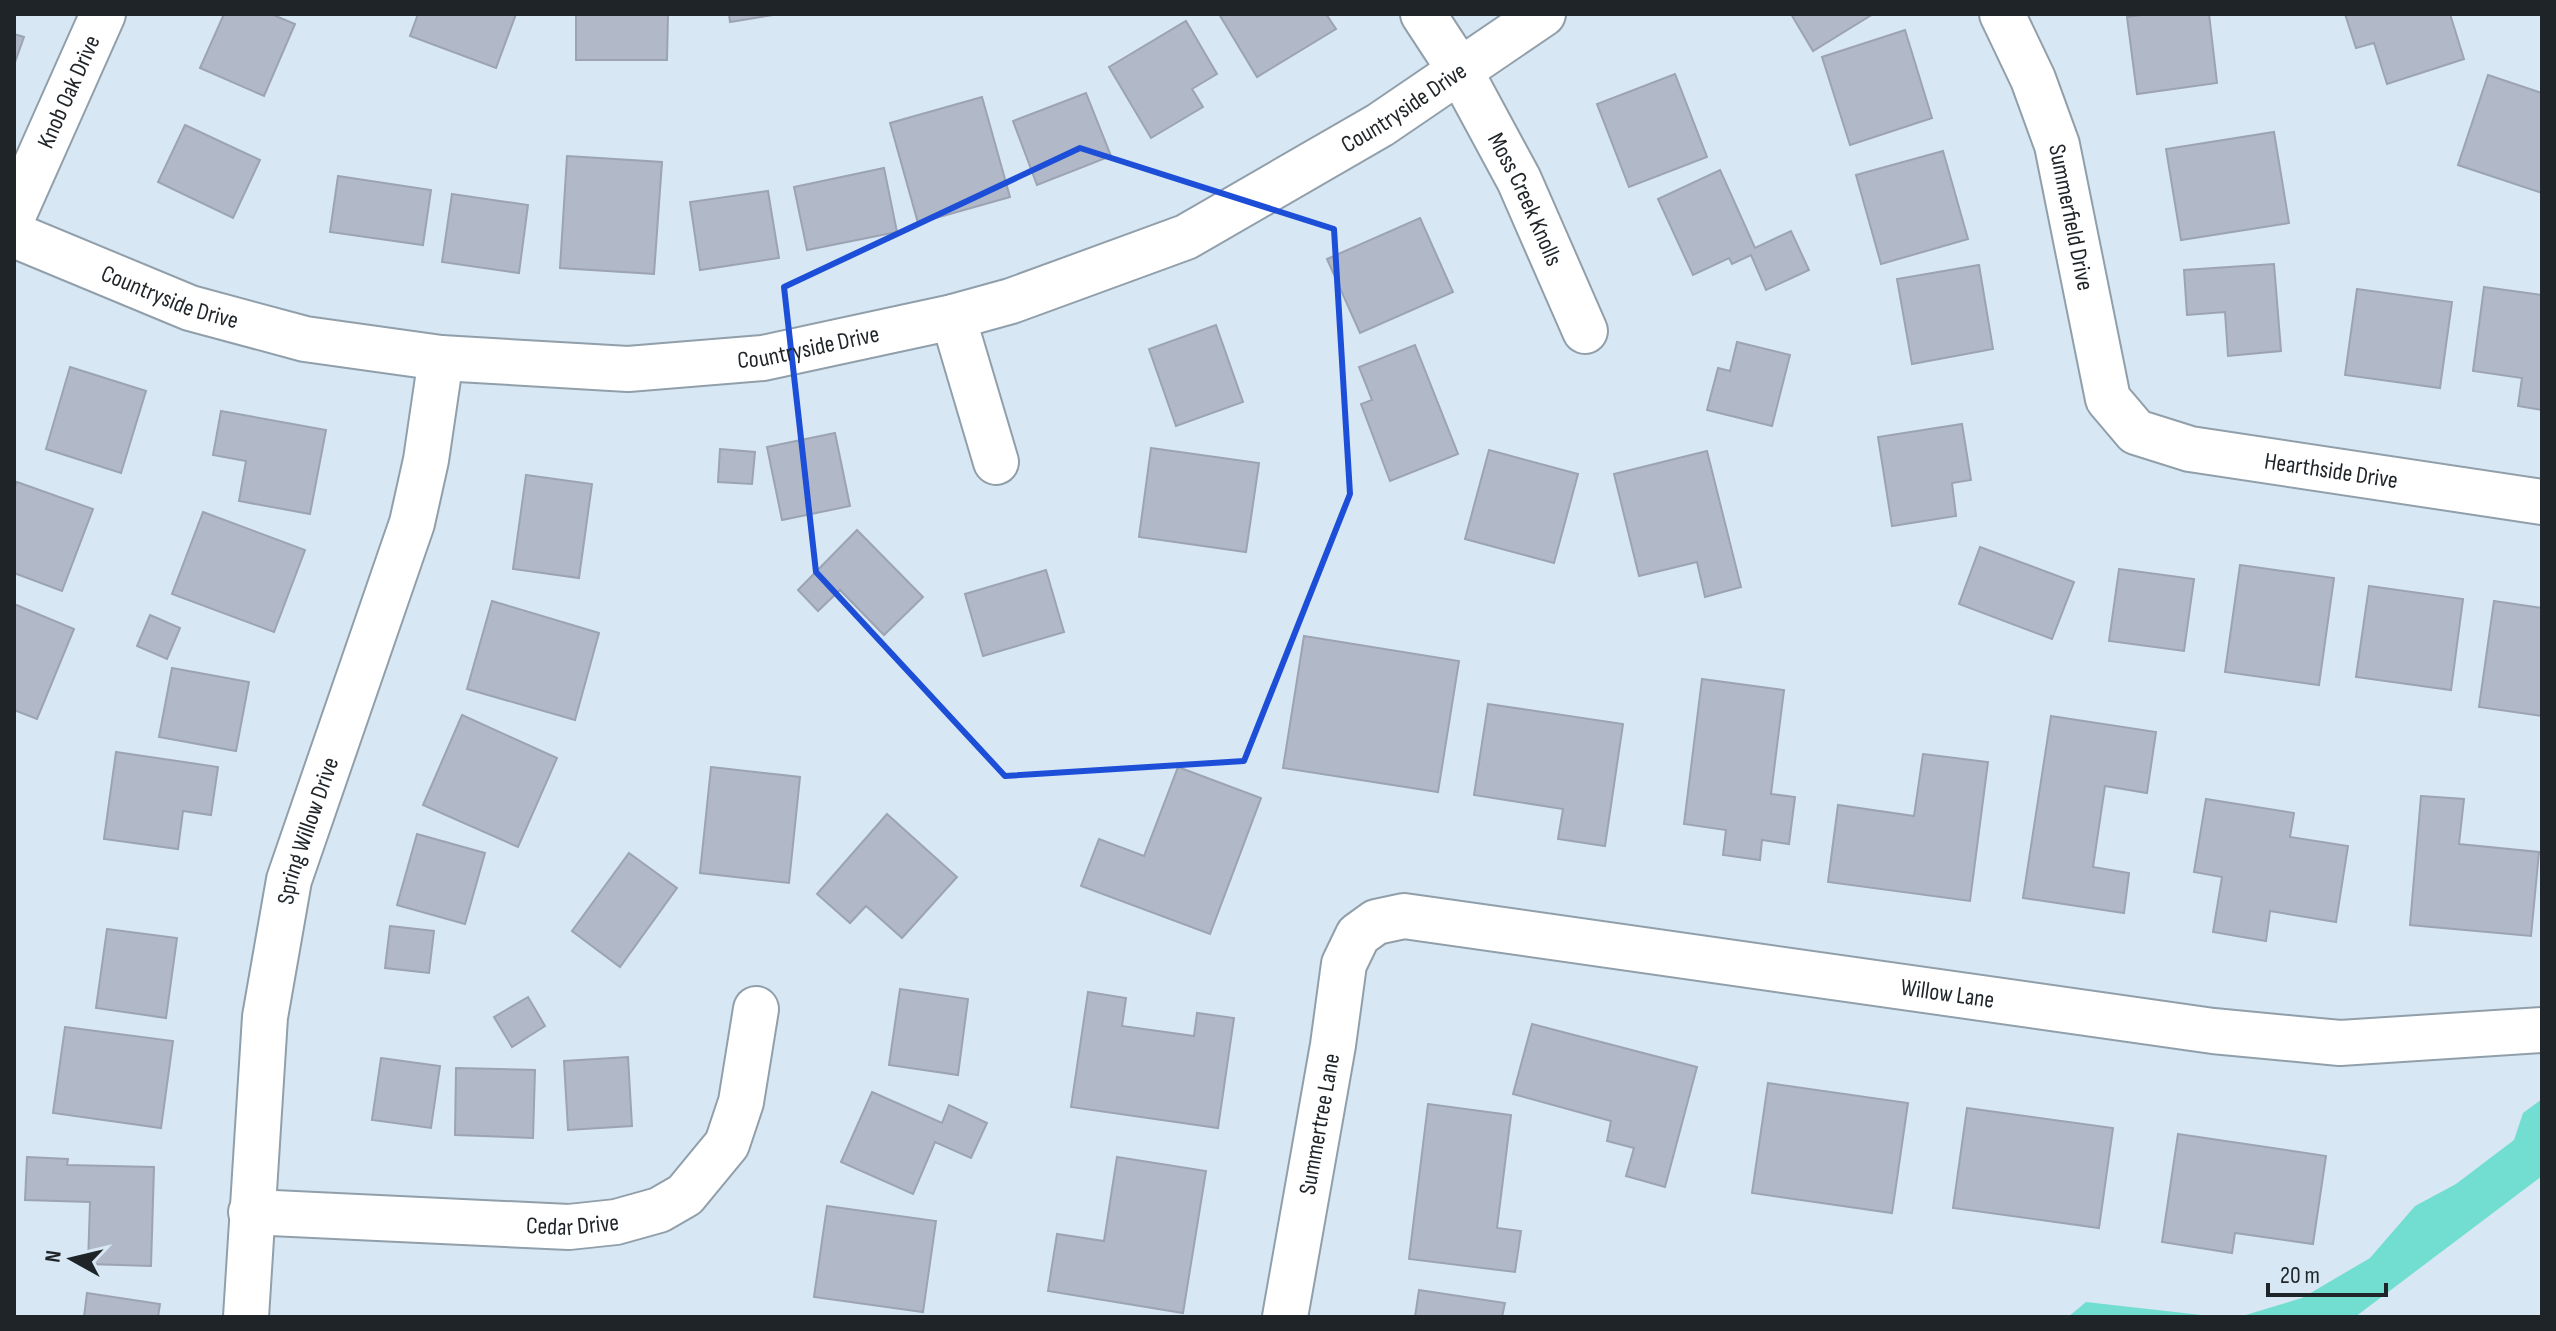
<svg xmlns="http://www.w3.org/2000/svg" width="2556" height="1331" viewBox="0 0 2556 1331" font-family="'Sofia Sans Condensed',sans-serif">
	<rect width="100%" height="100%" fill="#d7e7f3"/>
	<!-- water -->
	<g fill="#72ded1">
		<polygon points="2542,1099 2542,1176 2355,1317 2239,1317 2302,1298 2370,1258 2415,1206 2456,1184 2514,1140 2523,1113"/>
		<polygon points="2086,1302 2219,1317 2068,1317"/>
	</g>
	<!-- building -->
	<g fill="#b1b9c8" stroke="#9ca3b2" stroke-width="2">
		<polygon points="224,14 271,14 295,24 264,96 200,68"/>
		<polygon points="418,14 516,14 496,68 410,36"/>
		<polygon points="576,14 668,14 667,60 576,60"/>
		<polygon points="729,14 779,14 730,22"/>
		<polygon points="1219,14 1326,14 1336,29 1257,77"/>
		<polygon points="1791,14 1873,14 1813,51"/>
		<polygon points="2149,14 2209,14 2217,83 2137,94 2127,17"/>
		<polygon points="2345,14 2450,14 2464,59 2387,84 2374,43 2356,48"/>
		<polygon points="1186,21 1217,74 1192,89 1203,107 1151,138 1109,67"/>
		<polygon points="1905,30 1932,118 1850,145 1822,57"/>
		<polygon points="14,34 24,37 14,65"/>
		<polygon points="1675,74 1707,157 1629,187 1597,104"/>
		<polygon points="2488,75 2542,93 2542,193 2458,165"/>
		<polygon points="1086,93 1111,156 1037,185 1013,121"/>
		<polygon points="982,97 1010,197 918,223 890,123"/>
		<polygon points="185,125 260,160 233,218 158,182"/>
		<polygon points="2274,132 2289,223 2181,240 2166,149"/>
		<polygon points="1943,151 1968,239 1881,264 1856,175"/>
		<polygon points="567,156 662,162 654,274 560,268"/>
		<polygon points="884,168 897,232 807,250 794,187"/>
		<polygon points="1720,170 1755,248 1791,231 1809,270 1766,290 1751,255 1732,264 1729,258 1693,275 1658,199"/>
		<polygon points="338,176 431,190 423,245 330,232"/>
		<polygon points="768,191 779,258 700,270 690,202"/>
		<polygon points="452,194 528,205 519,273 442,262"/>
		<polygon points="1420,218 1453,292 1360,333 1327,259"/>
		<polygon points="2274,264 2281,351 2228,356 2225,312 2187,315 2184,270"/>
		<polygon points="1979,265 1993,349 1912,364 1897,279"/>
		<polygon points="2484,287 2542,295 2542,410 2518,406 2522,378 2473,371"/>
		<polygon points="2357,289 2452,302 2440,388 2345,375"/>
		<polygon points="1216,325 1243,402 1176,426 1149,349"/>
		<polygon points="1737,342 1790,355 1772,426 1707,410 1718,368 1730,371"/>
		<polygon points="1415,345 1458,454 1390,481 1361,404 1372,400 1359,367"/>
		<polygon points="70,367 146,391 121,473 46,449"/>
		<polygon points="221,411 326,430 310,514 239,501 246,461 213,455"/>
		<polygon points="1962,424 1971,480 1952,483 1956,516 1892,526 1878,437"/>
		<polygon points="835,433 850,506 782,520 767,447"/>
		<polygon points="1151,448 1259,463 1246,552 1139,537"/>
		<polygon points="720,449 755,452 752,484 718,482"/>
		<polygon points="1489,450 1578,474 1554,563 1465,539"/>
		<polygon points="1707,451 1741,587 1705,597 1697,562 1639,576 1614,474"/>
		<polygon points="526,475 592,484 579,578 513,569"/>
		<polygon points="17,482 93,509 62,591 14,573 14,489"/>
		<polygon points="203,512 305,550 274,632 172,594"/>
		<polygon points="857,530 923,597 884,635 840,590 818,611 798,590"/>
		<polygon points="1980,547 2074,582 2052,639 1959,604"/>
		<polygon points="2240,565 2334,578 2319,685 2225,672"/>
		<polygon points="2119,569 2194,579 2184,651 2109,641"/>
		<polygon points="1046,570 1064,632 983,656 965,594"/>
		<polygon points="2369,586 2463,599 2451,690 2356,677"/>
		<polygon points="492,601 599,633 575,720 467,689"/>
		<polygon points="2494,601 2542,608 2542,716 2479,707"/>
		<polygon points="14,604 74,629 37,719 14,710"/>
		<polygon points="150,615 180,628 167,659 137,646"/>
		<polygon points="1304,636 1459,661 1438,792 1283,768"/>
		<polygon points="172,668 249,682 236,751 159,737"/>
		<polygon points="1702,679 1784,690 1771,794 1795,797 1789,844 1762,840 1760,860 1723,855 1726,830 1684,824"/>
		<polygon points="1488,704 1623,724 1605,846 1558,839 1563,809 1474,795"/>
		<polygon points="462,715 557,758 518,847 423,805"/>
		<polygon points="2051,716 2156,732 2147,793 2105,786 2093,867 2129,873 2124,913 2023,898"/>
		<polygon points="116,752 218,767 211,815 183,811 178,849 104,839"/>
		<polygon points="1923,754 1988,762 1970,901 1828,882 1838,805 1914,816"/>
		<polygon points="711,767 800,777 789,883 700,873"/>
		<polygon points="1178,767 1261,798 1210,934 1081,886 1099,839 1144,856"/>
		<polygon points="2421,796 2464,799 2459,844 2539,852 2531,936 2410,925"/>
		<polygon points="2206,799 2294,813 2290,837 2348,846 2336,922 2270,911 2266,941 2213,932 2222,877 2194,872"/>
		<polygon points="887,814 957,877 902,938 866,906 850,923 817,894"/>
		<polygon points="417,834 485,853 465,924 397,905"/>
		<polygon points="629,853 677,888 620,967 572,931"/>
		<polygon points="390,926 434,931 429,973 385,968"/>
		<polygon points="107,929 177,938 166,1018 96,1008"/>
		<polygon points="900,989 968,999 958,1075 889,1065"/>
		<polygon points="1088,992 1126,998 1122,1026 1194,1036 1197,1013 1234,1018 1218,1128 1071,1107"/>
		<polygon points="528,997 545,1026 512,1047 494,1017"/>
		<polygon points="1532,1024 1697,1067 1665,1187 1626,1176 1634,1148 1607,1141 1611,1121 1513,1094"/>
		<polygon points="65,1027 173,1041 161,1128 53,1113"/>
		<polygon points="628,1057 632,1126 568,1130 564,1061"/>
		<polygon points="381,1058 440,1066 431,1128 372,1120"/>
		<polygon points="456,1068 535,1070 533,1138 455,1135"/>
		<polygon points="1768,1083 1908,1103 1892,1213 1752,1193"/>
		<polygon points="872,1092 942,1123 949,1105 987,1123 971,1158 935,1142 913,1194 841,1162"/>
		<polygon points="1428,1104 1511,1115 1497,1228 1521,1231 1515,1272 1409,1259"/>
		<polygon points="1967,1108 2113,1128 2099,1228 1953,1208"/>
		<polygon points="2178,1134 2326,1156 2313,1244 2235,1233 2232,1253 2162,1242"/>
		<polygon points="27,1157 68,1159 67,1165 154,1167 151,1266 88,1264 90,1202 25,1200"/>
		<polygon points="1117,1157 1206,1171 1183,1313 1048,1291 1057,1234 1104,1241"/>
		<polygon points="827,1206 936,1221 923,1312 814,1297"/>
		<polygon points="1419,1290 1505,1303 1502,1317 1415,1317"/>
		<polygon points="87,1293 160,1304 158,1317 84,1317"/>
	</g>
	<g fill="none" stroke-linecap="round" stroke-linejoin="round">
		<defs>
			<g id="minor">
				<path id="s1" d="M1423,14L1459,69L1519,180L1585,331"/>
				<path id="s2" d="M2002,14L2033,79L2057,145L2108,399L2136,432L2190,449L2542,502"/>
				<path id="s3" d="M14,214L103,14"/>
				<path id="s4" d="M14,235L190,308L305,339L441,358L628,369L763,358L953,317L1011,301L1186,237L1380,125L1543,14"/>
				<polyline points="953,317 996,462"/>
				<path id="s5" d="M251,1212L569,1227L616,1222L659,1210L685,1195L727,1144L741,1102L756,1009"/>
				<path id="s6" d="M246,1317L265,1017L289,880L412,523L426,460L441,358"/>
				<path id="s7" d="M1285,1317L1333,1045L1344,964L1358,935L1376,922L1404,916L2213,1031L2340,1043L2542,1030"/>
			</g>
		</defs>
		<!-- minor casing -->
		<use href="#minor" stroke="#909faa" stroke-width="48"/>
		<!-- minor -->
		<use href="#minor" stroke="#fff" stroke-width="44"/>
	</g>
	<!-- marked area -->
	<path fill="none" stroke="#1d4ed8" stroke-width="6" stroke-linejoin="round" d="M1080,148L1334,229L1350,494L1244,761L1005,776L816,572L784,287Z"/>
	<g text-anchor="middle" stroke-width="7" stroke-linejoin="round" paint-order="stroke">
		<!-- street labels -->
		<g font-size="24" fill="#1e2428" stroke="#d7e7f3">
			<text dy="8" stroke="none"><textPath href="#s3" startOffset="134">Knob Oak Drive</textPath></text>
			<text dy="8" stroke="none"><textPath href="#s4" startOffset="1464">Countryside Drive</textPath></text>
			<text dy="8" stroke="none"><textPath href="#s1" startOffset="212">Moss Creek Knolls</textPath></text>
			<text dy="8" stroke="none"><textPath href="#s2" startOffset="216">Summerfield Drive</textPath></text>
			<text dy="8" stroke="none"><textPath href="#s4" startOffset="168">Countryside Drive</textPath></text>
			<text dy="8" stroke="none"><textPath href="#s4" startOffset="816">Countryside Drive</textPath></text>
			<text dy="8" stroke="none"><textPath href="#s2" startOffset="644">Hearthside Drive</textPath></text>
			<text dy="8" stroke="none"><textPath href="#s6" startOffset="492">Spring Willow Drive</textPath></text>
			<text dy="8" stroke="none"><textPath href="#s7" startOffset="990">Willow Lane</textPath></text>
			<text dy="8" stroke="none"><textPath href="#s7" startOffset="196">Summertree Lane</textPath></text>
			<text dy="8" stroke="none"><textPath href="#s5" startOffset="322">Cedar Drive</textPath></text>
		</g>
	</g>
	<!-- border -->
	<rect width="2556" height="1331" fill="none" stroke="#1e2428" stroke-width="32"/>
	<!-- north arrow -->
	<g transform="translate(72 1259) rotate(278)" stroke="#d7e7f3" stroke-width="6" paint-order="stroke">
	<path d="M0-6L14 30L0 20L-14 30Z" fill="#1e2428"/>
	<text y="-12" font-size="22" font-weight="bold" text-anchor="middle" fill="#1e2428">N</text>
	</g>
	<!-- scale -->
	<path d="M2268 1283v12h118v-12" fill="none" stroke="#1e2428" stroke-width="4"/>
	<text x="2280" y="1283" font-size="24" fill="#1e2428" stroke="#d7e7f3" stroke-width="6" paint-order="stroke">20 m</text>
</svg>
